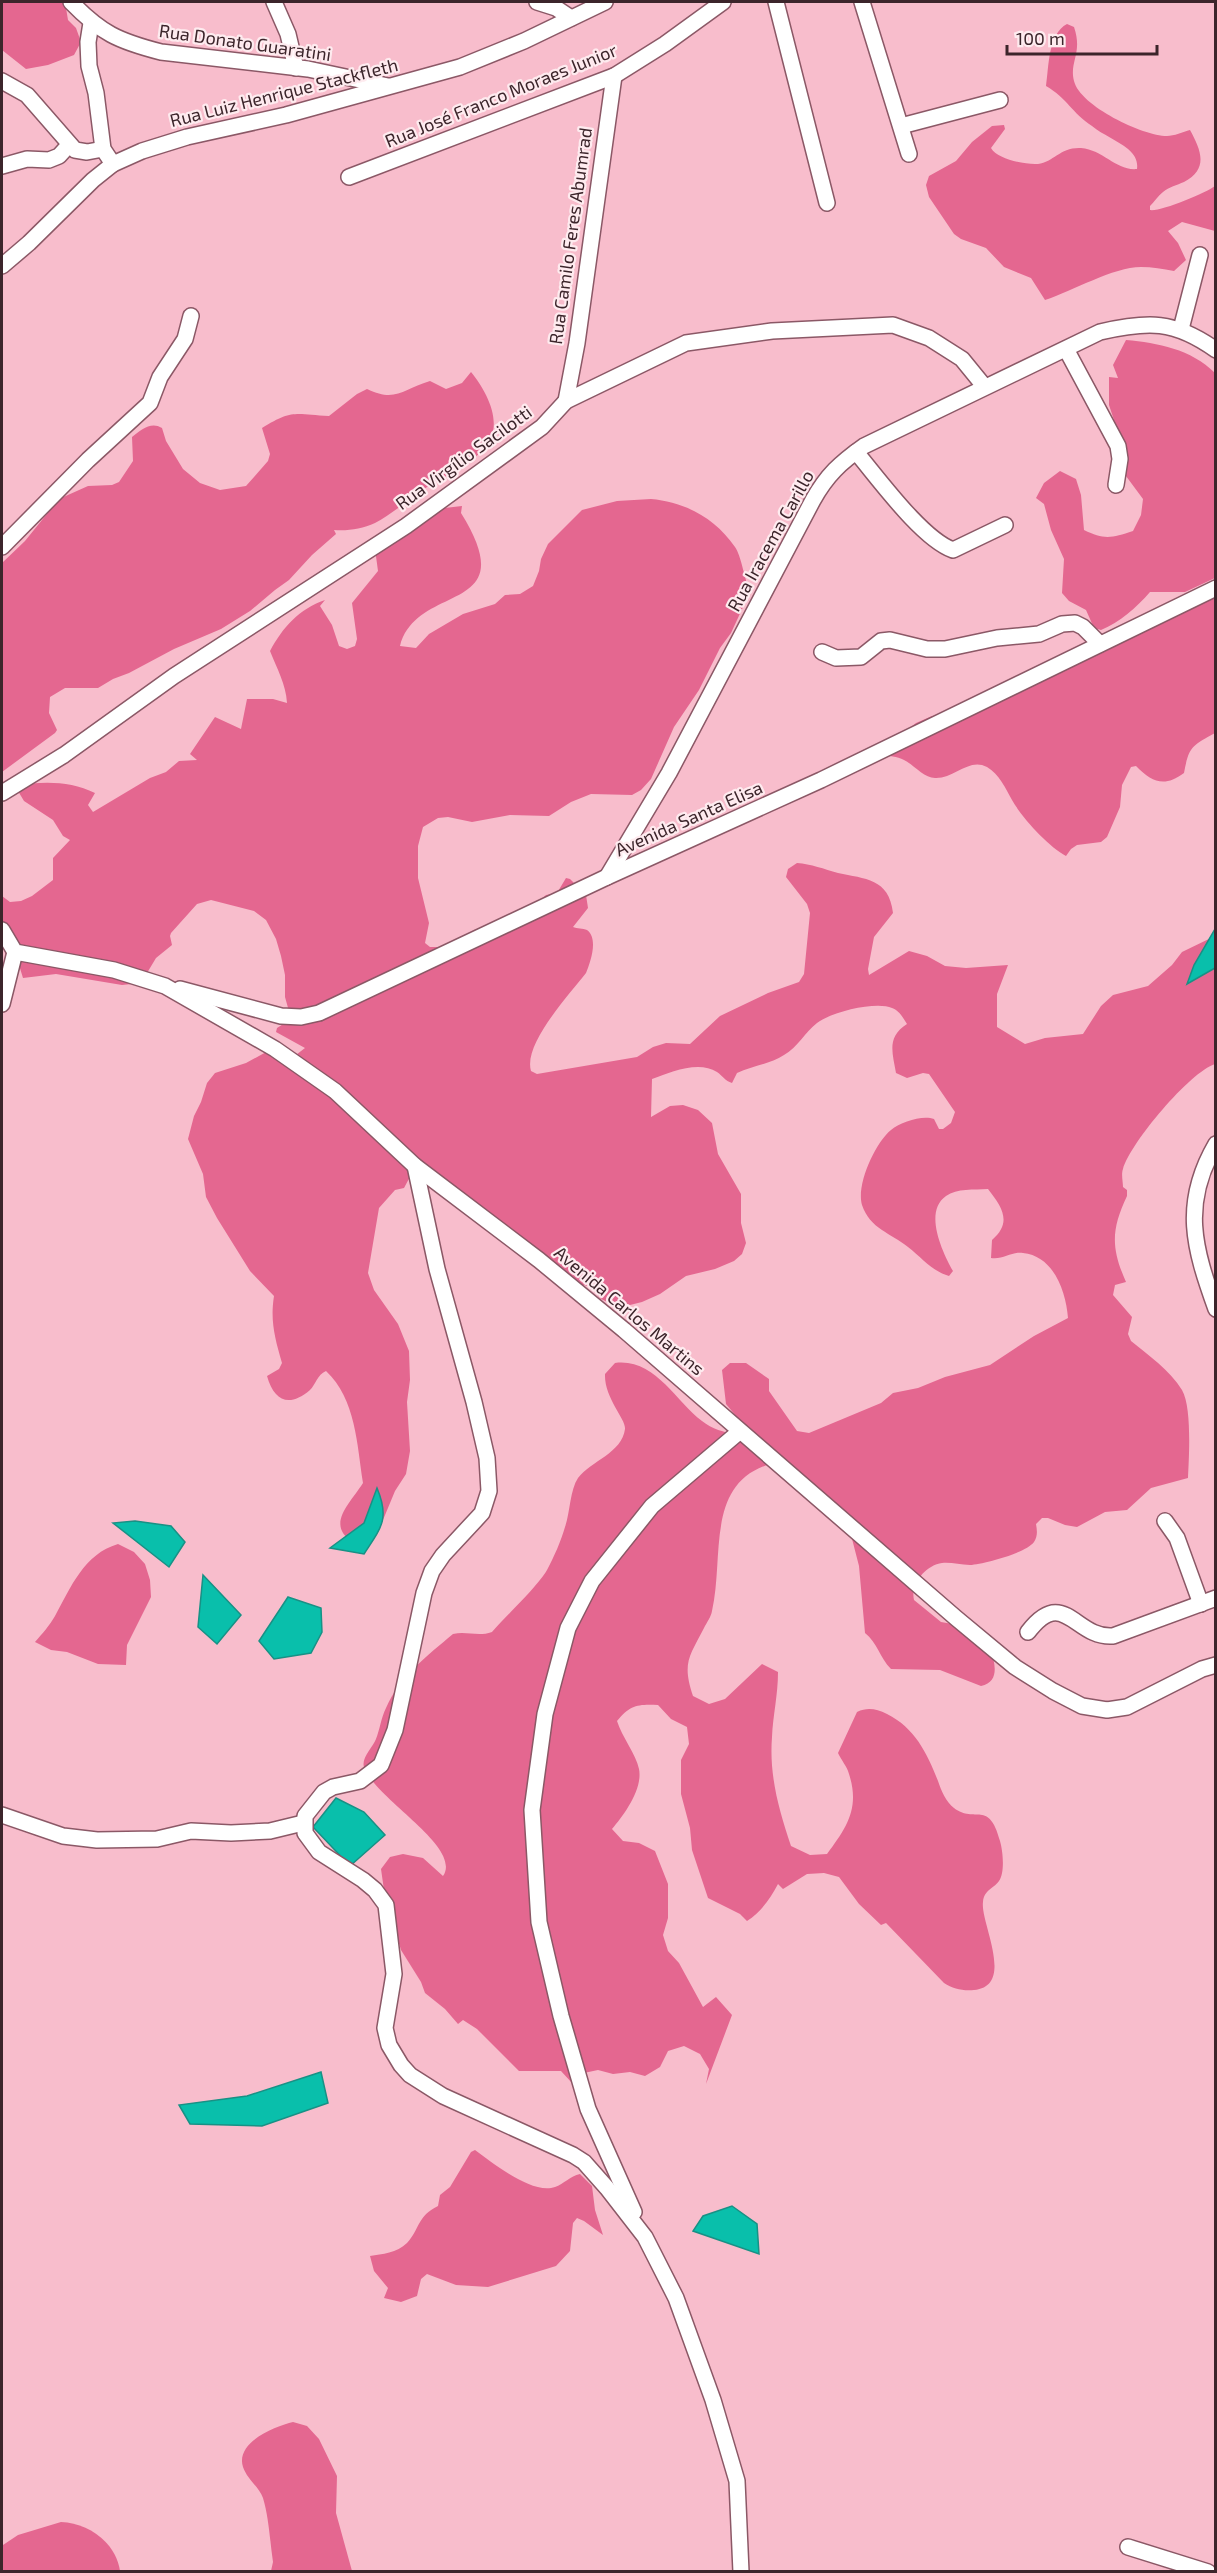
<svg xmlns="http://www.w3.org/2000/svg" width="1217" height="2573" viewBox="0 0 1217 2573" font-family="'Exo 2',sans-serif">
	<rect width="100%" height="100%" fill="#f8bdcc"/>
	<!-- forest -->
	<g fill="#e46790">
		<polygon points="2,2 65,2 68,20 76,28 81,42 74,55 48,65 26,69 2,50"/>
		<path d="M1067,24L1074,27C1083,53 1069,62 1074,81C1080,106 1143,136 1167,136C1174,136 1183,132 1190,130C1201,150 1209,169 1184,182C1177,185 1169,187 1163,192C1158,196 1154,202 1150,206V210C1160,212 1206,193 1215,186V231L1182,222L1168,231L1178,243L1186,260L1174,271C1163,269 1152,267 1141,267C1113,267 1073,291 1045,300L1031,278L1004,267L986,248L961,239L954,234L929,197L926,185L929,176L956,161L972,142L992,126L1004,125L1005,129L991,148C997,159 1025,165 1038,164C1054,162 1060,147 1081,148C1104,150 1116,171 1137,169C1138,161 1135,155 1128,149C1117,140 1103,135 1092,126C1072,113 1067,98 1046,86C1049,66 1048,34 1067,24Z"/>
		<path d="M1126,340C1158,343 1191,349 1215,373V578L1185,592H1150C1136,608 1120,622 1101,630L1094,628L1086,610L1069,601L1062,593L1064,559L1051,530L1044,504L1036,498L1044,483L1060,471L1076,479L1081,495L1084,530C1104,540 1112,538 1133,531L1141,515L1143,499L1123,472L1120,438L1109,405V377L1118,378L1113,365Z"/>
		<path d="M471,372C484,388 499,414 492,435C485,459 444,476 424,489C408,500 392,514 375,523C362,529 348,531 334,530L336,534L312,555L289,580L275,590L250,611L221,629L174,649L129,673L113,679L98,688H65L50,697L49,713L57,730L55,733L2,772V563L25,541L59,499L88,486L112,485L119,482L133,461L132,437C141,430 151,421 162,428L166,441L183,469L200,483L220,490L246,486L268,461L270,454L262,428C292,409 295,414 329,416L357,394L367,389C396,403 403,389 430,381L446,389L462,383Z"/>
		<path d="M651,499C685,502 715,518 735,547C741,555 745,581 750,592L731,633L720,648L699,690L674,727L651,779L641,790L632,795L591,794L571,802L549,816L510,815L472,822L448,817L438,818L423,827L418,846V878L429,923L425,943L430,947H446L474,930L530,909L546,895L557,893L566,878L570,879L586,895L588,908L573,927C577,929 583,928 587,930C599,939 590,963 586,973C569,995 523,1044 531,1071L537,1074L637,1057L653,1047L666,1043L690,1044L720,1016L768,993L799,982L804,974L810,913L807,904L786,877L788,869L797,863C811,864 824,869 838,873C865,879 889,878 893,913L874,937L868,969L869,975L909,951L927,956L945,966L966,968L1008,965L997,994V1027L1025,1044L1045,1038L1083,1034L1101,1006L1113,995L1148,986L1172,965L1182,952L1215,936V1064C1190,1072 1131,1142 1123,1169C1121,1174 1123,1182 1123,1187L1127,1190V1196C1111,1230 1111,1248 1126,1282L1115,1285L1113,1295L1132,1317L1128,1334L1131,1341C1148,1355 1170,1370 1182,1390C1192,1407 1189,1457 1188,1478L1151,1488L1127,1510L1105,1512L1077,1527L1065,1525L1048,1518H1042L1036,1524C1037,1530 1038,1536 1034,1542C1026,1553 984,1564 970,1565C960,1565 951,1562 942,1563C926,1565 910,1584 914,1600L941,1622L964,1626L986,1634C990,1650 1006,1681 981,1686L940,1670L891,1669C880,1658 877,1642 865,1633L859,1566L850,1531L778,1462C703,1478 725,1555 712,1611C711,1617 707,1622 704,1628C689,1657 682,1663 693,1696L709,1704L725,1699L762,1664L778,1672C778,1695 773,1715 772,1737C769,1776 779,1810 791,1846L810,1855L827,1854C847,1827 860,1808 849,1774C847,1766 841,1760 838,1753L857,1712C868,1707 876,1709 887,1714C915,1728 927,1753 938,1781C941,1790 946,1802 954,1808C975,1824 989,1799 1000,1841C1003,1851 1005,1873 999,1881C993,1889 984,1890 983,1902C980,1922 1016,1986 974,1990C963,1991 953,1989 944,1983L886,1923L881,1925L859,1904L839,1877L824,1873L807,1874L783,1889L778,1884C770,1899 761,1912 747,1921L740,1914L708,1898L692,1850L690,1828L681,1794V1760L689,1744L687,1727L671,1719L658,1705C638,1704 630,1705 617,1721C622,1737 636,1754 639,1769C643,1789 624,1815 612,1829L623,1841L639,1843L655,1851L668,1884V1918L663,1935L668,1951L679,1963L703,2007L716,1997L732,2015L706,2084L709,2069L700,2054L684,2046L668,2051L660,2067L645,2076L630,2072L613,2074L598,2070L579,2074L572,2083L561,2071H519L477,2029L463,2020L458,2024L445,2009L425,1993L421,1982L401,1950L385,1897L381,1869L390,1857L403,1854L423,1858L443,1876C463,1847 375,1799 364,1767C361,1758 373,1747 376,1739C380,1729 381,1718 386,1708C400,1676 427,1656 453,1634C467,1631 478,1637 492,1632C506,1616 538,1586 547,1570C554,1557 561,1541 565,1527C570,1513 570,1490 578,1478C591,1461 622,1453 625,1429C626,1419 604,1398 605,1374L615,1363C655,1358 675,1401 702,1421C712,1429 724,1432 736,1435L746,1428L726,1404L722,1370L730,1363H746L769,1379V1391L797,1431L809,1433L881,1403L893,1393L918,1388L945,1377L990,1365L1034,1336L1068,1318C1066,1292 1054,1256 1023,1253C1012,1251 1003,1260 991,1258L992,1240C1012,1223 1003,1208 988,1189C974,1190 957,1188 946,1196C923,1212 943,1253 953,1271L949,1276C932,1271 922,1258 908,1247C891,1233 870,1229 862,1205C856,1185 875,1143 891,1130C901,1122 922,1115 934,1119L939,1129H943L951,1123L955,1112L929,1074L923,1073L907,1078L896,1073C892,1051 887,1037 907,1024C903,1018 900,1011 892,1008C876,1001 831,1012 817,1023C805,1032 798,1047 784,1055C770,1064 752,1066 737,1073L732,1083C725,1081 723,1076 717,1072C699,1060 670,1072 652,1079L651,1117L670,1106L683,1105L698,1110L712,1123L718,1154L741,1194V1223L746,1243L742,1254L734,1261L715,1269L686,1276L660,1294L642,1302L626,1306L614,1305L601,1299L589,1286L577,1284L557,1269L412,1173L404,1188L395,1190L379,1208L368,1273L374,1290L398,1324L409,1351L410,1380L407,1402L410,1451L406,1474L395,1491L378,1532L354,1543C325,1525 349,1505 363,1483C357,1445 356,1399 326,1371C317,1375 316,1384 310,1390C289,1408 274,1401 267,1376L279,1369L282,1363C275,1339 270,1321 274,1296L250,1271L217,1218L206,1197L203,1174L188,1139L194,1116L201,1102L207,1083L215,1073L246,1063L268,1051L292,1058L305,1048L276,1032L277,1028L288,1021L290,1015L285,997V975L281,956L276,939L266,920L254,911L211,900L197,904L171,933L170,936L172,945L156,958L141,983L122,985L56,974L23,978L19,965L2,934V896L10,902L21,901L32,896L53,880V858L70,840L63,836L53,820L24,801L15,786C43,781 70,781 95,793L88,805L93,812L150,778L166,772L179,761L197,760L190,754L215,717L241,729L247,699H273L287,703C286,684 277,669 270,651C283,627 299,609 325,600L320,606L332,625L339,646L347,649L355,646L357,639L352,603L378,571L375,549L436,509L462,506L461,513C525,616 417,581 400,646L416,648L429,634L463,614L495,604L505,595L520,594L533,586L539,571L541,559L548,544L582,510L617,501Z"/>
		<path d="M1215,590V733C1192,746 1189,746 1184,773C1164,788 1152,782 1136,766L1131,767L1122,785L1120,807L1107,837L1101,842L1077,845L1071,849L1066,856C1049,847 1022,818 1012,800C1006,789 999,774 987,767C969,757 954,779 935,778C924,778 914,765 904,760C897,756 889,756 881,755L883,749L916,723L932,716L961,714L1004,700L1070,663L1106,651Z"/>
		<path d="M118,1544L134,1552L145,1564L150,1580L151,1597L127,1645L126,1665L98,1664L67,1652L51,1650L35,1642C42,1634 50,1625 55,1616C71,1587 84,1554 118,1544Z"/>
		<path d="M475,2150C493,2163 532,2195 555,2187C564,2184 570,2176 580,2174L592,2186L595,2210L603,2235L584,2221L577,2218L573,2223L570,2251L556,2266L488,2287L456,2285L427,2274L421,2279L417,2296L401,2302L384,2298L388,2288L374,2271L370,2256C382,2254 397,2253 407,2243C420,2229 417,2216 438,2206L440,2195L450,2187L471,2152Z"/>
		<path d="M293,2422L307,2426L319,2439L337,2476L336,2513L352,2571H271L273,2562C270,2542 269,2518 263,2498C259,2487 247,2479 243,2467C235,2442 276,2426 293,2422Z"/>
		<path d="M61,2522C89,2523 116,2543 120,2571H2L3,2545L18,2535Z"/>
	</g>
	<!-- water -->
	<g fill="#09bfab" stroke="#189185" stroke-width="1.5">
		<polygon points="1215,929 1215,968 1187,984 1194,965"/>
		<path d="M377,1488C390,1519 381,1528 364,1554L330,1548L364,1523Z"/>
		<polygon points="135,1521 171,1526 185,1542 169,1567 113,1523"/>
		<polygon points="203,1575 241,1615 217,1644 198,1627"/>
		<polygon points="288,1597 321,1608 322,1632 311,1653 274,1659 259,1641"/>
		<polygon points="336,1798 364,1812 385,1835 350,1866 313,1827"/>
		<polygon points="321,2072 328,2103 262,2126 190,2124 179,2105 247,2096"/>
		<polygon points="732,2206 757,2224 759,2254 693,2231 703,2216"/>
	</g>
	<g fill="none" stroke-linecap="round" stroke-linejoin="round">
		<defs>
			<g id="minor">
				<path d="M71,2C101,33 118,41 161,52L308,69L388,86"/>
				<polyline points="274,2 288,34 296,68"/>
				<polyline points="537,2 556,8 571,18"/>
				<polyline points="776,2 827,203"/>
				<polyline points="862,2 909,154"/>
				<polyline points="91,23 88,42 89,66 96,93 103,149 113,164"/>
				<polyline points="2,81 27,95 75,150 87,152 103,149"/>
				<polyline points="901,126 1000,100"/>
				<polyline points="2,166 27,159 49,160 59,156 69,145"/>
				<polyline points="349,177 614,76 665,44 723,2"/>
				<polyline points="2,266 29,243 93,180 113,164 142,151 187,137 286,115 460,67 524,41 605,2"/>
				<polyline points="1181,329 1200,255"/>
				<polyline points="1066,349 1118,446 1120,459 1116,485"/>
				<polyline points="566,401 577,343 614,76"/>
				<path d="M856,452C878,478 922,539 953,550L1005,525"/>
				<polyline points="2,547 88,460 150,403 160,377 185,339 191,316"/>
				<polyline points="822,652 836,658 861,657 881,641 890,640 927,649 945,649 997,638 1039,634 1062,624 1075,623 1083,627 1100,644"/>
				<polyline points="2,793 64,755 174,676 406,526 542,427 566,401 686,343 772,331 893,325 929,338 962,359 984,386"/>
				<path d="M607,877L669,773L813,500C827,475 840,463 864,446L1100,332C1148,321 1174,320 1216,350"/>
				<polyline points="2,930 15,952 114,970 165,986 275,1049 335,1091 415,1166 539,1260 624,1330 956,1618 1015,1667 1053,1691 1082,1706 1107,1710 1127,1707 1202,1669 1216,1665"/>
				<polyline points="180,989 281,1016 301,1017 319,1013 607,877 821,780 1216,588"/>
				<polyline points="2,1004 15,952"/>
				<path d="M1216,1144C1181,1204 1194,1248 1216,1309"/>
				<polyline points="415,1166 437,1269 474,1402 487,1458 489,1491 482,1513 443,1555 432,1571 424,1593 395,1730 381,1765 360,1781 333,1787 324,1792 305,1816 305,1833 319,1852 363,1880 375,1890 386,1905 394,1974 385,2028 389,2045 401,2065 410,2075 443,2096 573,2155 584,2162 607,2188 645,2237 676,2298 713,2400 737,2481 741,2572"/>
				<polyline points="1165,1521 1177,1538 1201,1604"/>
				<path d="M1028,1632C1064,1585 1075,1639 1113,1636L1216,1598"/>
				<polyline points="2,1815 63,1836 97,1840 157,1839 191,1831 231,1833 270,1831 303,1823"/>
				<polyline points="634,2212 588,2109 561,2016 539,1922 532,1810 545,1714 568,1628 592,1581 652,1506 739,1432"/>
				<polyline points="1128,2547 1208,2572"/>
			</g>
		</defs>
		<!-- minor casing -->
		<use href="#minor" stroke="#8b5866" stroke-width="18"/>
		<!-- minor -->
		<use href="#minor" stroke="#fff" stroke-width="15"/>
	</g>
	<g text-anchor="middle" stroke-width="4.5" stroke-linejoin="round" paint-order="stroke">
		<!-- street labels -->
		<g font-size="18" fill="#3c252b" stroke="#feebef">
			<text transform="translate(245 43) rotate(8)" y="6">Rua Donato Guaratini</text>
			<text transform="translate(284 93) rotate(-14)" y="6">Rua Luiz Henrique Stackfleth</text>
			<text transform="translate(501 96) rotate(-22)" y="6">Rua José Franco Moraes Junior</text>
			<text transform="translate(571 236) rotate(-82)" y="6">Rua Camilo Feres Abumrad</text>
			<text transform="translate(464 458) rotate(-36)" y="6">Rua Virgílio Sacilotti</text>
			<text transform="translate(771 541) rotate(-61)" y="6">Rua Iracema Carillo</text>
			<text transform="translate(689 819) rotate(-24)" y="6">Avenida Santa Elisa</text>
			<text transform="translate(629 1311) rotate(40)" y="6">Avenida Carlos Martins</text>
		</g>
	</g>
	<!-- border -->
	<rect width="1217" height="2573" fill="none" stroke="#3c252b" stroke-width="6"/>
	<!-- scale -->
	<path d="M1007 45v9h150v-9" fill="none" stroke="#3c252b" stroke-width="3"/>
	<text x="1016" y="45" font-size="18" fill="#3c252b" stroke="#feebef" stroke-width="4.5" paint-order="stroke">100 m</text>
</svg>
